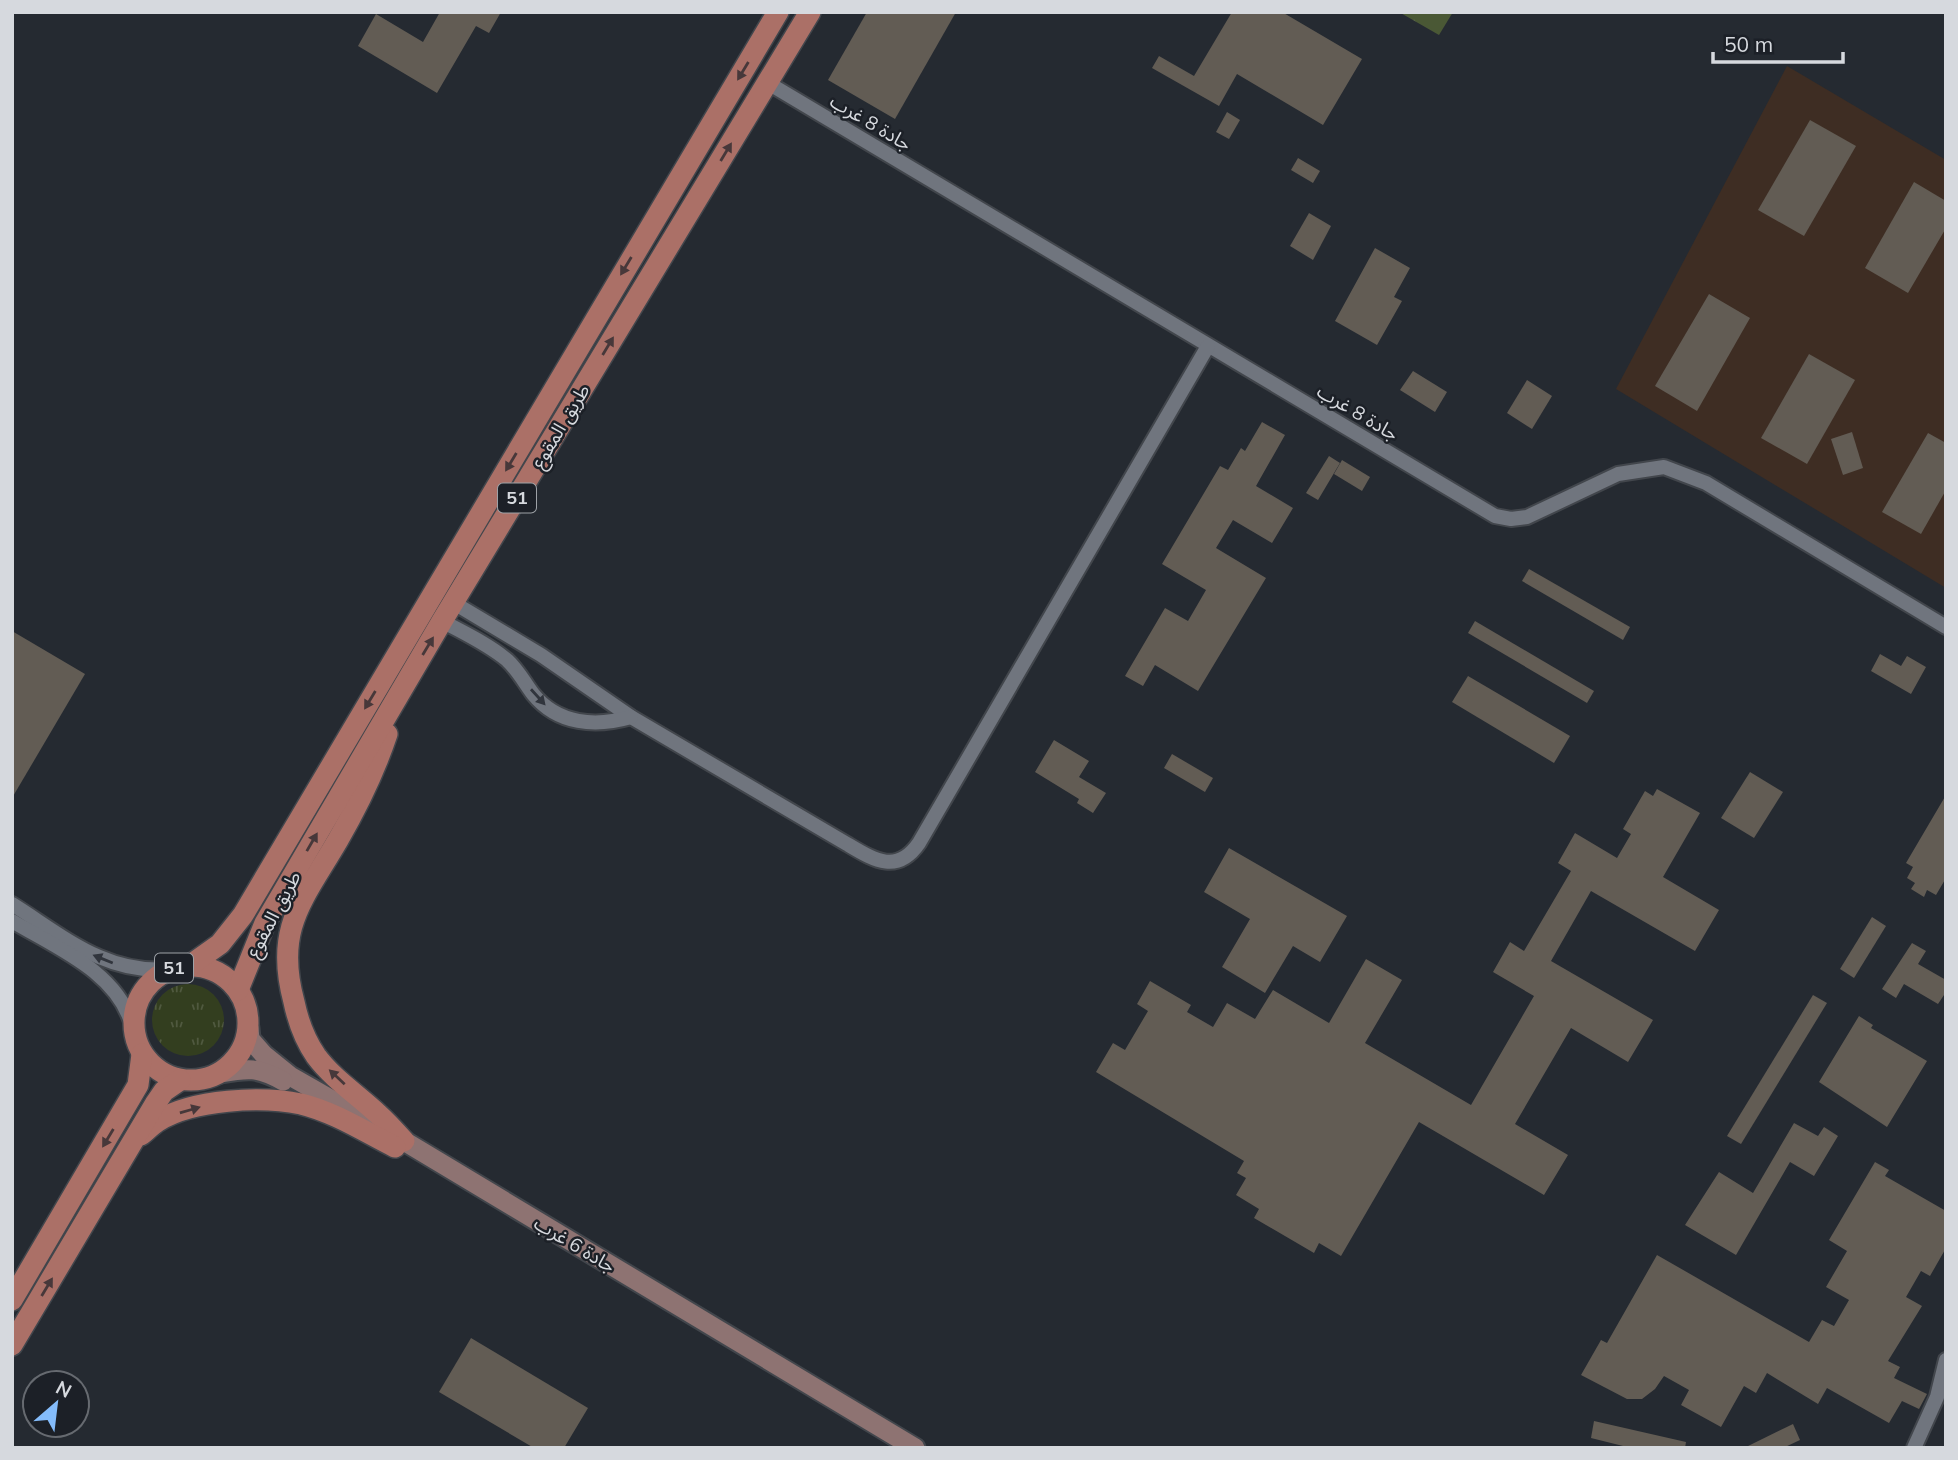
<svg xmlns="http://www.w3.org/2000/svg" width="1958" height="1460" viewBox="0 0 1958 1460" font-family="Mulish,'Noto Sans Arabic',sans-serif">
	<defs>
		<pattern id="grass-tufts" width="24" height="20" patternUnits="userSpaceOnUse" patternTransform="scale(1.75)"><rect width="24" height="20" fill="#333e1f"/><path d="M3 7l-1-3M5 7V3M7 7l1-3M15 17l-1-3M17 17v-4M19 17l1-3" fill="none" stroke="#50593f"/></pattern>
		<pattern id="forest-firs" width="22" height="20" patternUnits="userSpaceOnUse" patternTransform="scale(1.75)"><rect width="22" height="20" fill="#4a5835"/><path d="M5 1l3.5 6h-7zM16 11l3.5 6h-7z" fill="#636f52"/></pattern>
	</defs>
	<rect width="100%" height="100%" fill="#252a31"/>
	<!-- commercial -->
	<polygon fill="#3e2d23" points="1787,66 1946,160 1946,588 1616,389"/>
	<!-- grass -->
	<circle fill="url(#grass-tufts)" cx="188" cy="1020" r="36"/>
	<!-- forest -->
	<polygon fill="url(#forest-firs)" points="1399,12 1453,12 1439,35"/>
	<!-- building -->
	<g fill="#625c54">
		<polygon points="440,12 501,12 489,33 476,26 437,93 358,46 376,14 423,42"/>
		<polygon points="867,12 956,12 895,119 828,80"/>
		<polygon points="1232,12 1282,12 1362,59 1323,125 1237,74 1219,106 1152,68 1159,56 1194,76"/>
		<polygon points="1227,112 1240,120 1229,139 1216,132"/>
		<polygon points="1810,120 1856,146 1804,236 1758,210"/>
		<polygon points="1298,158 1320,171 1313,183 1291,170"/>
		<polygon points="1914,182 1946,201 1946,228 1908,293 1865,268"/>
		<polygon points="1309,213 1331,226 1313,260 1290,246"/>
		<polygon points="1375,248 1410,268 1394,297 1402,301 1377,345 1335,321"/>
		<polygon points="1709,294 1750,318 1697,411 1655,386"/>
		<polygon points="1809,354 1855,380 1807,464 1761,438"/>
		<polygon points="1413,371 1447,392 1435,412 1400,390"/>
		<polygon points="1527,380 1552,396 1532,429 1507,413"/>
		<polygon points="1262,422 1285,435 1256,486 1293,508 1272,543 1233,520 1216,548 1266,578 1198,691 1155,665 1143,686 1125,676 1165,608 1188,621 1206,590 1162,564 1220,466 1228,470 1241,448 1245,451"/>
		<polygon points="1852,432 1863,468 1843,475 1831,439"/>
		<polygon points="1928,433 1946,443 1946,490 1921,534 1882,512"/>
		<polygon points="1329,456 1340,463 1318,500 1306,493"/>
		<polygon points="1342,460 1370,477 1362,491 1334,474"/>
		<polygon points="1529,569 1630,627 1623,640 1522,581"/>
		<polygon points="1475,621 1594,691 1587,703 1468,633"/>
		<polygon points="12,631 85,674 12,798"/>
		<polygon points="1880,654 1901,666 1907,656 1926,667 1911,694 1871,671"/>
		<polygon points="1468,676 1570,736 1554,763 1452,702"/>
		<polygon points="1054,740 1089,761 1079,777 1106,793 1093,813 1077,803 1079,799 1035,772"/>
		<polygon points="1172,754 1213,778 1205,792 1164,768"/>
		<polygon points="1750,772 1783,792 1754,838 1721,818"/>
		<polygon points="1657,789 1700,813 1663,877 1719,910 1695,951 1591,891 1551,961 1653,1020 1628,1062 1571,1028 1515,1124 1568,1155 1544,1195 1419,1122 1341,1256 1319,1243 1314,1253 1254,1218 1259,1209 1236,1195 1246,1178 1237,1173 1244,1161 1096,1072 1113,1043 1125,1050 1148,1011 1137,1004 1150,981 1191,1005 1187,1012 1213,1027 1227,1003 1255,1019 1273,990 1329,1023 1366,959 1402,980 1365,1043 1471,1105 1534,996 1493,972 1510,942 1524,951 1571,871 1558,863 1575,833 1617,858 1631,834 1623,829 1645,791 1653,796"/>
		<polygon points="1946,795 1946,878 1936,895 1927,890 1924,897 1911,889 1915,883 1907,878 1913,867 1906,863"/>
		<polygon points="1229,848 1347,916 1320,962 1293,946 1265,993 1222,967 1250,919 1204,892"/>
		<polygon points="1872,917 1886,926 1854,978 1840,969"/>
		<polygon points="1912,943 1926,951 1918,964 1946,980 1946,992 1938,1004 1904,984 1896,998 1882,989"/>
		<polygon points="1813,995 1827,1003 1741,1144 1727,1136"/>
		<polygon points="1859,1016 1873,1025 1871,1028 1927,1061 1887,1127 1819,1082"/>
		<polygon points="1794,1123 1818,1136 1824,1127 1838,1136 1814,1176 1790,1162 1736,1255 1685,1225 1719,1172 1753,1193"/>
		<polygon points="1875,1162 1889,1170 1885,1176 1946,1211 1946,1248 1930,1276 1921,1271 1906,1297 1922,1306 1888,1361 1900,1367 1894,1378 1927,1394 1919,1409 1902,1401 1889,1423 1827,1388 1818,1404 1767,1373 1756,1393 1744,1386 1721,1427 1681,1405 1689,1390 1664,1376 1655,1389 1642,1399 1627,1399 1581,1375 1601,1340 1607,1343 1657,1255 1809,1342 1822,1320 1834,1326 1849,1300 1826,1287 1847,1251 1829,1240"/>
		<polygon points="471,1338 588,1408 564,1448 534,1448 439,1392"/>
		<polygon points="1594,1421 1686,1442 1685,1448 1631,1448 1591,1438"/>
		<polygon points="1793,1424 1800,1440 1783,1448 1744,1448"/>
	</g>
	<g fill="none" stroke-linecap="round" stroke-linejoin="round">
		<defs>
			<g id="minor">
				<polyline points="768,83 1495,516 1511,519 1527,517 1618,474 1664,467 1706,483 1946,627"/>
				<path d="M454,603L541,655L631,717L847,844C874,860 897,875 919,843L1208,346"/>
				<path d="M442,621C464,633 488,644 507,660C518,670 524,682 533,694C558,725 596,727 631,717"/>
				<path d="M12,904C63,936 106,975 170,969"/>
				<path d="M12,921C57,948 117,972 132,1025"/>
				<polyline points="1914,1448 1937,1397 1946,1360"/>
			</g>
			<g id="secondary">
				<polyline points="249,1028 250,1039 264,1055 290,1076 404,1141 915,1448"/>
				<path d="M221,1073C248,1068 258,1067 283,1081"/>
			</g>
			<g id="primary">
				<path d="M387,734C375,770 357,807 338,840C303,900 274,928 294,1002C298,1021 305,1040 316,1056C333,1079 358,1095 378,1114C387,1122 396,1132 404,1141"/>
				<circle cx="191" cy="1023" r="57"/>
				<polyline points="189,966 220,944 243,915 778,12"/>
				<polyline points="238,990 265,923 442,621 810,12"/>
				<path d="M141,1135C147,1130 152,1125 158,1121C193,1099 262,1096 301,1104C334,1112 365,1132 395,1147"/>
				<polyline points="12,1300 138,1085 142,1054"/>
				<polyline points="12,1345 155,1104 164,1091 180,1080"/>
			</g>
		</defs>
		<!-- minor casing -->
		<use href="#minor" stroke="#42464c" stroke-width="18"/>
		<!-- secondary casing -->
		<use href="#secondary" stroke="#42464c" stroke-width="23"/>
		<!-- primary casing -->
		<use href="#primary" stroke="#42464c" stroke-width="24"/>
		<!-- minor -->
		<use href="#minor" stroke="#70757e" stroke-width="14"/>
		<!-- secondary -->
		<use href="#secondary" stroke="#8e7372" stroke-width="19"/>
		<!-- primary -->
		<use href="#primary" stroke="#ab7067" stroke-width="21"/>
	</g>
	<!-- one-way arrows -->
	<defs><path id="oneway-solid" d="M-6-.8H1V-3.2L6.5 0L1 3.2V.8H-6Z" transform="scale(1.75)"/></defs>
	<g fill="#47383a">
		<use href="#oneway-solid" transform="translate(743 71) rotate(121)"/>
		<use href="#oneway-solid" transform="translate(726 152) rotate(-59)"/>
		<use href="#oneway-solid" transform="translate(626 266) rotate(121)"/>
		<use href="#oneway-solid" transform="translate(608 346) rotate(-59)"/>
		<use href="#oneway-solid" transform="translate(511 462) rotate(121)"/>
		<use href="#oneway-solid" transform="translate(428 646) rotate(-59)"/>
		<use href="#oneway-solid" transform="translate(370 700) rotate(121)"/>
		<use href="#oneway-solid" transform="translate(312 842) rotate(-60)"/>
		<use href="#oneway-solid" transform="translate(337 1077) rotate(-137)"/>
		<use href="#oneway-solid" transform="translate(190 1110) rotate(-16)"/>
		<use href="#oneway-solid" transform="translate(108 1138) rotate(121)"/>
		<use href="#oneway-solid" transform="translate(47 1287) rotate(-59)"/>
	</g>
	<g fill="#31353d">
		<use href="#oneway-solid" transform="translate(538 697) rotate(48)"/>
		<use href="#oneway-solid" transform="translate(103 959) rotate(-158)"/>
	</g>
	<g text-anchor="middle" stroke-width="5" stroke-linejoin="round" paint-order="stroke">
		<!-- shield labels -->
		<g fill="#1c2027" stroke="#9ea2a7" stroke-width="2">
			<rect x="498" y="483.5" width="38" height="29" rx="5"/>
			<rect x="155" y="953.5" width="38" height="29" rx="5"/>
		</g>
		<g font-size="18" font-weight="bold" fill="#d6d9de">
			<text x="517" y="504">51</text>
			<text x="174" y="974">51</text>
		</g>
		<!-- street labels -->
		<g font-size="19" fill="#d6d9de" stroke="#1c2027">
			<text transform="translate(871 122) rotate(31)" y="7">جادة 8 غرب</text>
			<text transform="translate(1358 412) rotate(31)" y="7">جادة 8 غرب</text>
			<text transform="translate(560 426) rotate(-59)" y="7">طريق المقوع</text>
			<text transform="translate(273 914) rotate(-62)" y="7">طريق المقوع</text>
			<text transform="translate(575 1244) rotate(31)" y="7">جادة 6 غرب</text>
		</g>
	</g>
	<!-- border -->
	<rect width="1958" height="1460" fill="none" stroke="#d6d9de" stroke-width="28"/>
	<!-- north arrow -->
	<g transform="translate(56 1404) rotate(28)"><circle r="33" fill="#1c2027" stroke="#666a70" stroke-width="2"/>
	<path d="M0-5L12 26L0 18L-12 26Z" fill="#84bcfb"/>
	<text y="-10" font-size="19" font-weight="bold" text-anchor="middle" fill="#d6d9de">N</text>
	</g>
	<!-- scale -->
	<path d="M1713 52v10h130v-10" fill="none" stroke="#d6d9de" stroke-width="3.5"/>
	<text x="1724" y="52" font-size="21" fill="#d6d9de" stroke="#1c2027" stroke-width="5" paint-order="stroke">50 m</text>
</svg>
